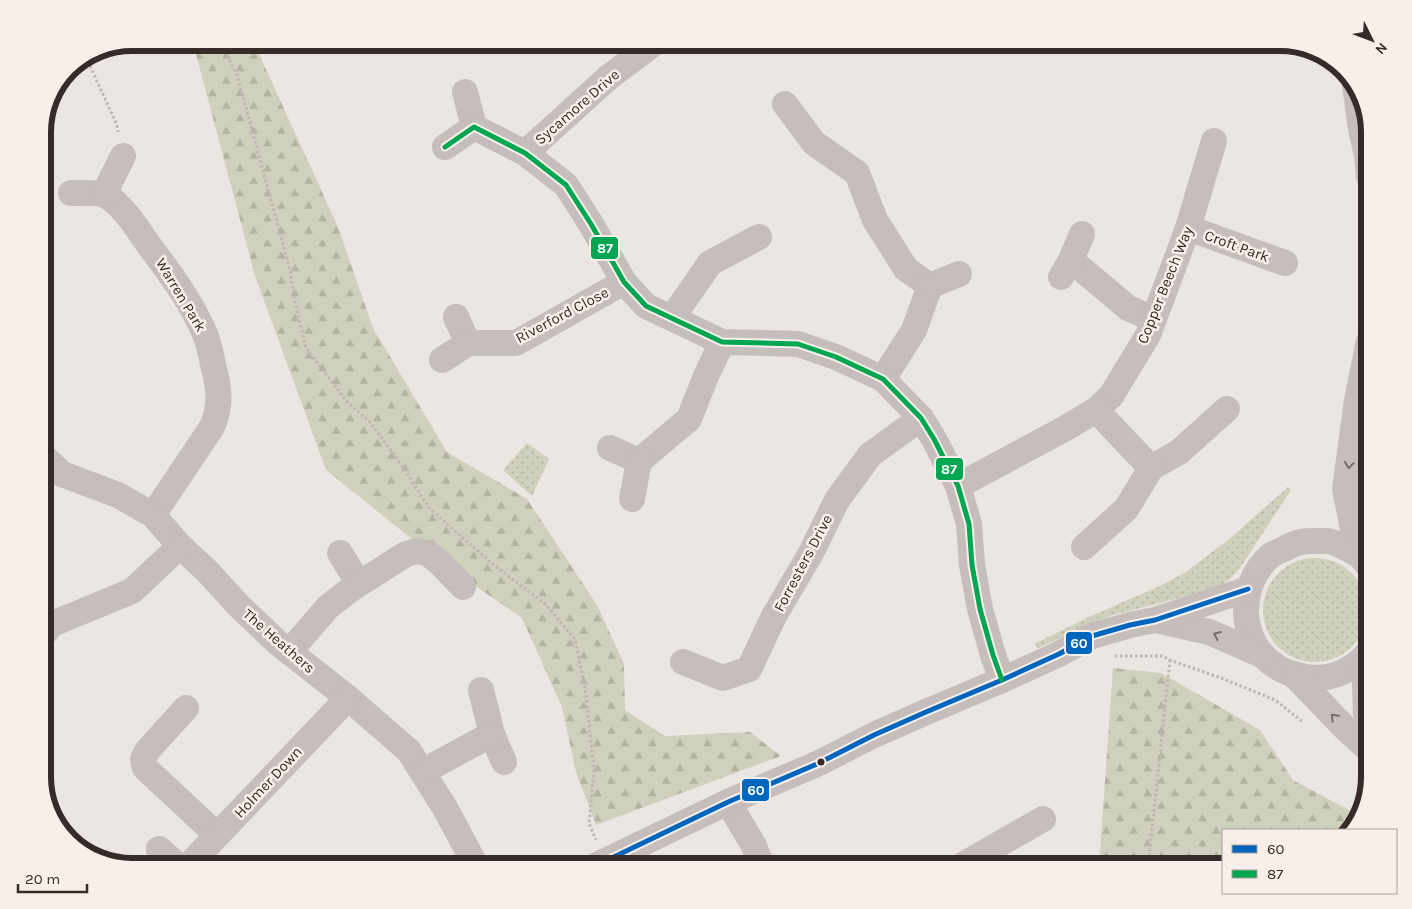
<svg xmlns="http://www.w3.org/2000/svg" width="1412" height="909" viewBox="0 0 1412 909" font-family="Karla,sans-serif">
	<defs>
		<pattern id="grass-dots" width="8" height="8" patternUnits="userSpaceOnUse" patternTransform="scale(1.25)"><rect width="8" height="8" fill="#cfd0bd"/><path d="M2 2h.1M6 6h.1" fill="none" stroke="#b2b3a2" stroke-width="1.8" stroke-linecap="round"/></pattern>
		<pattern id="forest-firs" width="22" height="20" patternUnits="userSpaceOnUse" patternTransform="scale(1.25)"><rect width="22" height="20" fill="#cfd0bd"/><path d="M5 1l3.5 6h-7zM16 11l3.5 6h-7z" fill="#b2b3a2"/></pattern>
	</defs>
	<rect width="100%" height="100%" fill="#ece6e2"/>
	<!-- grass -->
	<g fill="url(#grass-dots)">
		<polygon points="527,443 549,459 532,496 503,470"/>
		<polygon points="1365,453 1369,453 1369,484 1360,482"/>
		<polygon points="1288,487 1291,490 1240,568 1232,577 1217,588 1110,616 1038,648 1034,644 1091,616 1160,586 1186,572 1228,540"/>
		<path d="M1369,492V542C1359,529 1360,510 1360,493Z"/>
		<circle cx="1315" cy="610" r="52"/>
	</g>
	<!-- forest -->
	<g fill="url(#forest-firs)">
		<polygon points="193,43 254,43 338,227 373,328 447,452 527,499 597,605 624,664 625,710 665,736 750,732 781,756 596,825 576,772 562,707 522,618 438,560 326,470 255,276"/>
		<polygon points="1113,668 1161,673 1260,730 1293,780 1358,815 1355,827 1351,830 1223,830 1223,866 1099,866"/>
	</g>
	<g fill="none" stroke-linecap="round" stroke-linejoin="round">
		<!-- path -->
		<g stroke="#beb6b3" stroke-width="3" stroke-dasharray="2.5 2.5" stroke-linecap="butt">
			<polyline points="221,42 238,78 290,270 295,302 306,348 347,402 371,423 400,463 430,509 494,565 545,604 575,639 586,694 594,772 589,823 596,840"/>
			<polyline points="86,57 117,125 118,132"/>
			<polyline points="1115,656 1162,656 1170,660 1221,678 1275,700 1303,722"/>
			<polyline points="1148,866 1170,660"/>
		</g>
		<!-- minor -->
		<g stroke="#c5bebb" stroke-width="26">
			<polyline points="1355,85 1361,129 1367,156 1369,177"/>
			<polyline points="465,92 474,127"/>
			<polyline points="785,104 814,143 857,173 875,220 906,269 930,286 914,330 883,379"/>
			<polyline points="445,147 474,127 525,153 566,185 591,224 624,282 646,306 722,342 798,344 836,357 883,379 921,418 934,439 958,486 969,524 972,565 980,609 993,655 1002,680"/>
			<polyline points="525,153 609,77 653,44"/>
			<path d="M71,193C79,193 98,192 105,195C122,204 137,228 148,244C169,272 191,301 205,334C209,344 211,354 213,364C219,388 222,404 212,427L153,515"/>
			<polyline points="104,194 123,156"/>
			<polyline points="1188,228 1285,263"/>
			<polyline points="1071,260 1128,308 1154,319"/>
			<polyline points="1061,277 1071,260 1082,234"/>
			<polyline points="930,286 959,274"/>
			<polyline points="456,317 468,343"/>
			<polyline points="672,318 710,263 759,237"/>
			<polyline points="442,360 468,343 516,343 624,282"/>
			<polyline points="610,448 639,461 689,419 706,376 722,342"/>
			<polyline points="43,456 62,474 118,495 153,515 180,546 207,571 239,606 278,643 348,698 409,751 445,808 476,866"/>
			<polyline points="1151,468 1179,452 1227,409"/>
			<polyline points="958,486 1066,428 1096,410 1111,396 1148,335 1188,228 1214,141"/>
			<polyline points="632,499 639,461"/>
			<polyline points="1084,547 1126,509 1151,468 1096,410"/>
			<polyline points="340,553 359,584"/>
			<polyline points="1358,554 1345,489 1357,400 1369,341"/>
			<path d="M1369,566C1366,563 1363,559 1359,555C1353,551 1335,542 1328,541C1323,541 1318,541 1313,541C1300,541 1295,543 1284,549C1279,551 1274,553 1270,556C1237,585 1237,643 1277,667C1286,673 1296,675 1306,677C1330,681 1355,670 1369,651"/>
			<polyline points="1156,620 1209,632 1262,655"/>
			<polyline points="43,635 52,624 132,591 180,546"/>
			<polyline points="289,652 328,607 351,589 406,554 417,551 427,553 438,561 463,587"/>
			<polyline points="1364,658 1366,715 1369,730"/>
			<polyline points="683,662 723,678 749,669 774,616 811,553 837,500 870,455 921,418"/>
			<polyline points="1294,675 1345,728 1369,750"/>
			<polyline points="481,690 492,734 504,762"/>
			<polyline points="186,708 147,751 143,759 145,768 217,835"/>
			<polyline points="422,772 492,734"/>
			<polyline points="728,802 753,844 762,866"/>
			<polyline points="159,849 178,866"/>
			<polyline points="188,866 348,698"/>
			<polyline points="595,866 728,802 817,764 874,735 926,712 1002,680 1059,654 1092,636 1130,625 1155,620 1248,589"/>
			<polyline points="961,866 1043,819"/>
		</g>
		<defs>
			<polyline id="bus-1" points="595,866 728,802 817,764 874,735 926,712 1002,680 1059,654 1092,636 1130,625 1155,620 1248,589"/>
			<polyline id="bus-2" points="445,147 474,127 525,153 566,185 591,224 624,282 646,306 722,342 798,344 836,357 883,379 921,418 934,439 958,486 969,524 972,565 980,609 993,655 1002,680"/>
		</defs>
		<!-- bus-1 casing -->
		<use href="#bus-1" stroke="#f8efea" stroke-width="9"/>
		<!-- bus-2 casing -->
		<use href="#bus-2" stroke="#f8efea" stroke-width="9"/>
		<!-- bus-1 -->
		<use href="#bus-1" stroke="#0065bd" stroke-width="5"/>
		<!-- bus-2 -->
		<use href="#bus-2" stroke="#00a651" stroke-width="5"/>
	</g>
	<!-- one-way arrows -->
	<defs><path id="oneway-chevron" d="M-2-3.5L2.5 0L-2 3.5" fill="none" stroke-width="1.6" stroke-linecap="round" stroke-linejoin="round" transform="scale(1.25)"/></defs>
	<g stroke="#766d6b">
		<use href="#oneway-chevron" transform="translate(1349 465) rotate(98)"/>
		<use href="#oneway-chevron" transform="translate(1217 635) rotate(-157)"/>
		<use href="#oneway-chevron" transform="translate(1334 717) rotate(-134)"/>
	</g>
	<!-- markers -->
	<circle fill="#362b29" stroke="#f8efea" stroke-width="2" cx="821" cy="762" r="4.5"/>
	<g text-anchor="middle" stroke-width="5" stroke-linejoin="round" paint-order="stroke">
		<!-- street labels -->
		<g font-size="15" fill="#362b29" stroke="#f8efea">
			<text transform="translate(577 107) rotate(-41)" y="5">Sycamore Drive</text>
			<text transform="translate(1237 246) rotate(20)" y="5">Croft Park</text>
			<text transform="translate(1165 285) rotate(-68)" y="5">Copper Beech Way</text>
			<text transform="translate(181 295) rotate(59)" y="5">Warren Park</text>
			<text transform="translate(562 315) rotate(-28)" y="5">Riverford Close</text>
			<text transform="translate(803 563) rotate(-62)" y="5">Forresters Drive</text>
			<text transform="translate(279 641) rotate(41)" y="5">The Heathers</text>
			<text transform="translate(268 782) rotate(-47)" y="5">Holmer Down</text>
		</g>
	</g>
	<!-- crop -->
	<path d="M0 0H1412V909H0ZM132 51H1280A81 81 0 0 1 1361 132V777A81 81 0 0 1 1280 858H132A81 81 0 0 1 51 777V132A81 81 0 0 1 132 51Z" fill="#f8efea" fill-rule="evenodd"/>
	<path fill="none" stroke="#362b29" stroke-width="6" d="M132 51H1280A81 81 0 0 1 1361 132V777A81 81 0 0 1 1280 858H132A81 81 0 0 1 51 777V132A81 81 0 0 1 132 51Z"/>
	<g stroke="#f8efea" stroke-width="2">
		<rect x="590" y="236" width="29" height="24" rx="5" fill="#00a651"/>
		<rect x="935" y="457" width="29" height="24" rx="5" fill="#00a651"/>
		<rect x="1065" y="631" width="28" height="24" rx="5" fill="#0065bd"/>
		<rect x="741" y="778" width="29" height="24" rx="5" fill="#0065bd"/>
	</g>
	<g font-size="14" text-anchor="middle" font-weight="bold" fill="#fff">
		<text x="605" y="253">87</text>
		<text x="949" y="474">87</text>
		<text x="1079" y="648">60</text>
		<text x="756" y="795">60</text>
	</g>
	<!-- legend -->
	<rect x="1222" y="829" width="175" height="65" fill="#f8efea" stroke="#aaa19d"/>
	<rect x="1232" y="845" width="25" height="8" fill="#0065bd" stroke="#aaa19d"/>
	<text x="1267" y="854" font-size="15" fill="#362b29">60</text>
	<rect x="1232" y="870" width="25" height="8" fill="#00a651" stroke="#aaa19d"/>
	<text x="1267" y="879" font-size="15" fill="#362b29">87</text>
	<!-- north arrow -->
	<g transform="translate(1372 40) rotate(132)" stroke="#f8efea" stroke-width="4" paint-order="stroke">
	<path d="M0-4L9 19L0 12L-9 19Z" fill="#362b29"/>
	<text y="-8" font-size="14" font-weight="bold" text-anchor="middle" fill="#362b29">N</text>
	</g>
	<!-- scale -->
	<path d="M18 884v8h69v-8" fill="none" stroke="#362b29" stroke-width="2.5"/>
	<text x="25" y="884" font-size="15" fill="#362b29" stroke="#f8efea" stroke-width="4" paint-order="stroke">20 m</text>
</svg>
